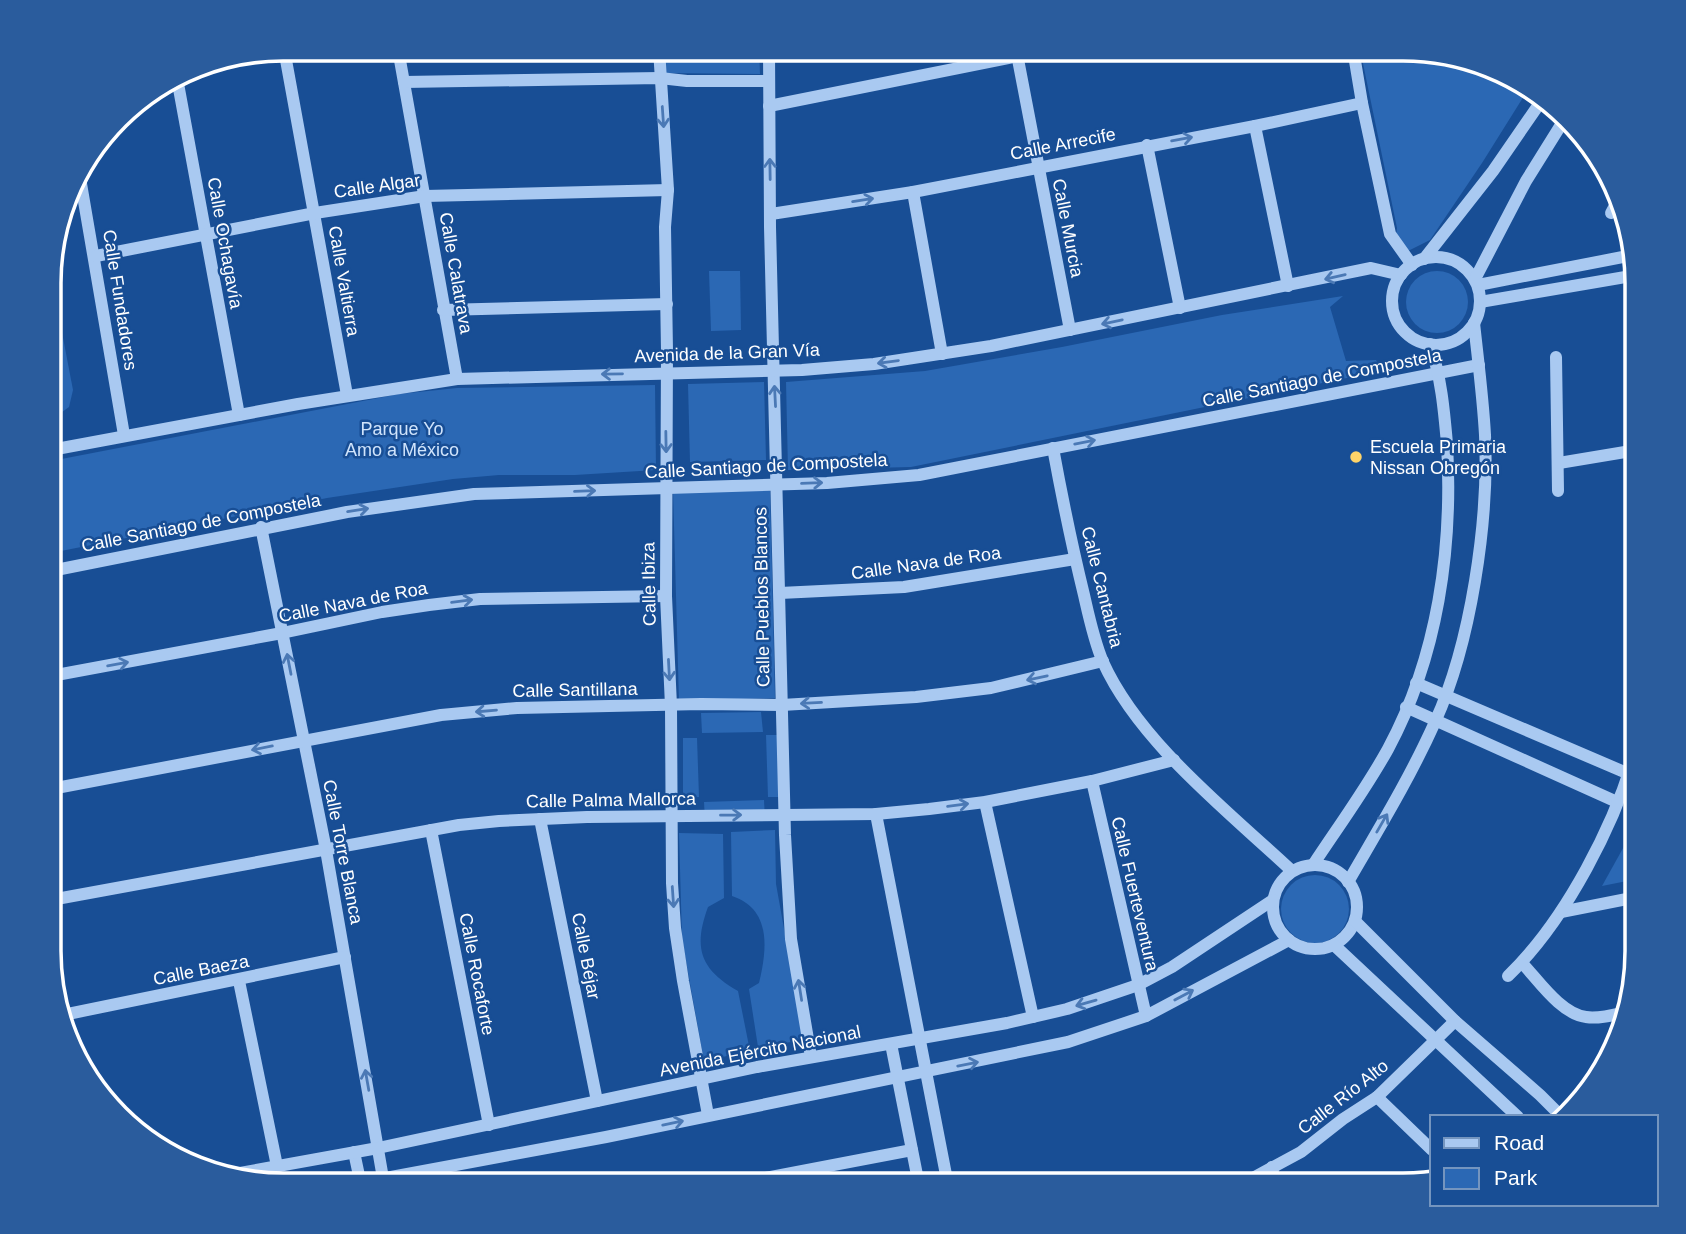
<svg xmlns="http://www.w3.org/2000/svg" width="1686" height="1234" viewBox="0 0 1686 1234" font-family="Helvetica,sans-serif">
	<rect width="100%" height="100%" fill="#184e95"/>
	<!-- green -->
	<g fill="#2b68b4">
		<polygon points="663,49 759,49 760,74 663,73"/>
		<polygon points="1360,49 1417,49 1492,67 1529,88 1482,163 1430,240 1406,252 1395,244 1397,228"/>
		<circle cx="1437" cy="302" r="31"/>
		<polygon points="709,271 740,271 741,330 711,331"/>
		<polygon points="51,275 73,390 69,407 51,420"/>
		<polygon points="1343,296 1330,307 1346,361 1376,360 1381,371 911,467 788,470 786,382 925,371 1062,347 1222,315"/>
		<polygon points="764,382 766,460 690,462 688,384"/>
		<polygon points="655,385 656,470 575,475 499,475 453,479 327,498 51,553 51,461 399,394 457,388"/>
		<polygon points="770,487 775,698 679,701 673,490"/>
		<polygon points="761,712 763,732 702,733 701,713"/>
		<polygon points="766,735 786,735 787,797 768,797"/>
		<polygon points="683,738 697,738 699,797 683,798"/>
		<polygon points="764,800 765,820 705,821 704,802"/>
		<polygon points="1637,823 1637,879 1602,886"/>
		<path d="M775,830L776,884L804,1040L758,1047L749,989L759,983C767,950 772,909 732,896L731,832Z"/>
		<path d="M679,833L723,834L724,898L708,907C693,948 700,969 738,991L750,1051L704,1061L682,939Z"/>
		<circle cx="1315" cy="909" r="34"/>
	</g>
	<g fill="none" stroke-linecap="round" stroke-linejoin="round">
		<!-- minor -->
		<g stroke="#a9c9f1" stroke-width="12">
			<polyline points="284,49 347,395"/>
			<polyline points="398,49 457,379"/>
			<polyline points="659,49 668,190 665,227 667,351 666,596 671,706 672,883 675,928 683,981 708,1115"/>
			<polyline points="769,49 770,227 785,835 791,939 811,1057"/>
			<polyline points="1016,49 1070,330"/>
			<polyline points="1353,49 1362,103 1390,234 1412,265"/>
			<polyline points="177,78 239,415"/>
			<polyline points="404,82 660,78 687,81 768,81"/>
			<polyline points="769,106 1053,49"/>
			<polyline points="1255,126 1288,286"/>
			<polyline points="1147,145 1180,308"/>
			<polyline points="79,172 124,435"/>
			<polyline points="913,192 942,354"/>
			<polyline points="1611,213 1618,200"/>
			<polyline points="771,214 913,192 1255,126 1362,103"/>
			<polyline points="96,256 315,213 425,196 668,190"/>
			<circle cx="1436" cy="301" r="44"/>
			<polyline points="1424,259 1493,171 1544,97"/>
			<polyline points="1475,279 1526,181 1564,120"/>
			<polyline points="1478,285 1633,255"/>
			<polyline points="1480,302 1637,275"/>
			<polyline points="443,310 667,304"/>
			<polyline points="1556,357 1558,491"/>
			<path d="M1053,448C1062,497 1072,546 1084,595C1089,617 1094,641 1103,662C1139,742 1229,812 1292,871"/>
			<polyline points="51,450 298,404 457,379 802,370 874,364 991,346 1371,268 1401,275"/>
			<polyline points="1559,463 1637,450"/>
			<polyline points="261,527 326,850 384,1184"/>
			<polyline points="51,571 347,512 474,494 827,483 919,475 1479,365"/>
			<polyline points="780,593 904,587 1075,559"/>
			<polyline points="51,676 282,633 382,612 429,605 480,599 666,596"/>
			<polyline points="1416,683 1629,774"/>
			<polyline points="1406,707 1617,802"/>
			<polyline points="1092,781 1146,1016"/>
			<polyline points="51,789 441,715 517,708 701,704 782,705 916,697 991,688 1103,661"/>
			<polyline points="985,802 1033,1017"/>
			<polyline points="876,814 948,1185"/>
			<polyline points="540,819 597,1101"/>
			<polyline points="431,830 489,1125"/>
			<path d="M1313,865C1338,827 1366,789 1388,749C1438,656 1453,548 1447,444C1444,409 1441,377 1430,344"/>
			<circle cx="1315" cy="907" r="42"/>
			<path d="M1348,882C1378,830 1410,778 1435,722C1471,643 1489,521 1485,435C1483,398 1478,360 1474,323"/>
			<polyline points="51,900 459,825 499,821 587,817 876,814 929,809 985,802 1092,781 1174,760"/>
			<polyline points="1561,912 1637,897"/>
			<polyline points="1355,921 1455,1021 1540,1095 1561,1116"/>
			<polyline points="1334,945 1518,1117"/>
			<path d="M1522,963C1539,981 1561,1014 1586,1017C1599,1019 1613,1015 1626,1012"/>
			<path d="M1508,976C1566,920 1616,823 1637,746"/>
			<polyline points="239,981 277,1166"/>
			<polyline points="63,1015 345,957"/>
			<polyline points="891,1044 919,1185"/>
			<polyline points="1377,1097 1432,1150"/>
			<polyline points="354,1152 361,1185"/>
			<polyline points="1272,1167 1275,1185"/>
			<polyline points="229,1175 378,1148 757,1067 1007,1023 1067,1009 1138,985 1172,967 1273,900"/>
			<polyline points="348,1185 606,1137 1068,1042 1146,1016 1289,940"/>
			<polyline points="728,1185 912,1150"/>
			<polyline points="1240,1185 1301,1152 1343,1119 1377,1097 1455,1021"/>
		</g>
	</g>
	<!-- one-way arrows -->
	<defs><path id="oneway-shaft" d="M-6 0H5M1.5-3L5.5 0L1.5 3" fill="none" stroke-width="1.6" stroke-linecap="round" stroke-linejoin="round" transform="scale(1.75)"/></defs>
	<g stroke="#4b79b5">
		<use href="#oneway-shaft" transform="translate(663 117) rotate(86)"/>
		<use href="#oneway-shaft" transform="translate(1182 139) rotate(-10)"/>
		<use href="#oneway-shaft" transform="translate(770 169) rotate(-91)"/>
		<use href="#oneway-shaft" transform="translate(863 200) rotate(-9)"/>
		<use href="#oneway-shaft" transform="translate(1335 277) rotate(167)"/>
		<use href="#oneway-shaft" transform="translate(1112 322) rotate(168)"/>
		<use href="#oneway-shaft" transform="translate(888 362) rotate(172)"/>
		<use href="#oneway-shaft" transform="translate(612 374) rotate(179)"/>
		<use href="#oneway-shaft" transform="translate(775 396) rotate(-93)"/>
		<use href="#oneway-shaft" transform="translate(666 442) rotate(89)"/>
		<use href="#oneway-shaft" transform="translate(1085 442) rotate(-11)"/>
		<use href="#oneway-shaft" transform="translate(812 483) rotate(-2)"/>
		<use href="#oneway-shaft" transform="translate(585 491) rotate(-2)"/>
		<use href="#oneway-shaft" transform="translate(358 510) rotate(-9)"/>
		<use href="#oneway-shaft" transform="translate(462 601) rotate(-7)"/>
		<use href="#oneway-shaft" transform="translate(118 664) rotate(-10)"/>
		<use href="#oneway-shaft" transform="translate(289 664) rotate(-101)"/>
		<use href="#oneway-shaft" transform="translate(669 670) rotate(87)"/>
		<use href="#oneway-shaft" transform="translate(1037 678) rotate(168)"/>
		<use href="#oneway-shaft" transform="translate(811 703) rotate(177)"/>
		<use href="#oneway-shaft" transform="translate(486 711) rotate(175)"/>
		<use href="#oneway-shaft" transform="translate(262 748) rotate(169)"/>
		<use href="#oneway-shaft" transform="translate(958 805) rotate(-7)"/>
		<use href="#oneway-shaft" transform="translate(731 815) rotate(-1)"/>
		<use href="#oneway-shaft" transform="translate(1382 823) rotate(-60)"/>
		<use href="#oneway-shaft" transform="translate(673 897) rotate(86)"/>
		<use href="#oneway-shaft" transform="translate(800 990) rotate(-99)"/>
		<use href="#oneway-shaft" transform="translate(1184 995) rotate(-28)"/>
		<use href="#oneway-shaft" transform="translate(1086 1003) rotate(164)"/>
		<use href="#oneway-shaft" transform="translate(968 1064) rotate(-11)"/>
		<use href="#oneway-shaft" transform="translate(367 1080) rotate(-100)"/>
		<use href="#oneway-shaft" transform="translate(673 1123) rotate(-12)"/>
	</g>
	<!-- markers -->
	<circle fill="#ffd469" stroke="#184e95" stroke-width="2.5" cx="1356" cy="457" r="7"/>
	<g text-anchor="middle" stroke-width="5" stroke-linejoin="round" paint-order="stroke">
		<!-- street labels -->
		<g font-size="18" fill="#fff" stroke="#184e95">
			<text transform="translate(1063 144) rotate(-11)" y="6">Calle Arrecife</text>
			<text transform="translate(377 186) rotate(-8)" y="6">Calle Algar</text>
			<text transform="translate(1068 228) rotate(79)" y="6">Calle Murcia</text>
			<text transform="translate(225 243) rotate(80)" y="6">Calle Ochagavía</text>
			<text transform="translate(456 273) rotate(80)" y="6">Calle Calatrava</text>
			<text transform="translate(344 281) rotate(80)" y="6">Calle Valtierra</text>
			<text transform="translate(120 300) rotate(81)" y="6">Calle Fundadores</text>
			<text transform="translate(727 353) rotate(-2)" y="6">Avenida de la Gran Vía</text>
			<text transform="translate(1322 378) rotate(-11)" y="6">Calle Santiago de Compostela</text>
			<text transform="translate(766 466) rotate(-3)" y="6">Calle Santiago de Compostela</text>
			<text transform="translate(201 523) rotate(-11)" y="6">Calle Santiago de Compostela</text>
			<text transform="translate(926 563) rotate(-8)" y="6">Calle Nava de Roa</text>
			<text transform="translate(649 584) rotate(-91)" y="6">Calle Ibiza</text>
			<text transform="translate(1102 587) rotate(76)" y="6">Calle Cantabria</text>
			<text transform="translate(762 597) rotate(-91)" y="6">Calle Pueblos Blancos</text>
			<text transform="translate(353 602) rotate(-11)" y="6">Calle Nava de Roa</text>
			<text transform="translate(575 690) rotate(-1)" y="6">Calle Santillana</text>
			<text transform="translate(611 800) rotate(-1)" y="6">Calle Palma Mallorca</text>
			<text transform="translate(343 852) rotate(79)" y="6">Calle Torre Blanca</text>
			<text transform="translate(1135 894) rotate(77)" y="6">Calle Fuerteventura</text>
			<text transform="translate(586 956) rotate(79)" y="6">Calle Béjar</text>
			<text transform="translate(201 970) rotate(-11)" y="6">Calle Baeza</text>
			<text transform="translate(477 974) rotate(79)" y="6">Calle Rocaforte</text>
			<text transform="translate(760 1051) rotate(-11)" y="6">Avenida Ejército Nacional</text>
			<text transform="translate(1343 1097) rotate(-38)" y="6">Calle Río Alto</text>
		</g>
		<!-- park labels -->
		<g font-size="18" fill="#d0e4fc" stroke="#184e95">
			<text x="402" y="435">Parque Yo<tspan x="402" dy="21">Amo a México</tspan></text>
		</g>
		<!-- poi labels -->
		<g font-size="18" fill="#fff" stroke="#184e95" text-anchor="start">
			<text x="1370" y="453">Escuela Primaria<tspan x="1370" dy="21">Nissan Obregón</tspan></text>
		</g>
	</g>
	<!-- crop -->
	<path d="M0 0H1686V1234H0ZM283 61H1403A222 222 0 0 1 1625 283V951A222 222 0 0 1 1403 1173H283A222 222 0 0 1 61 951V283A222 222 0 0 1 283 61Z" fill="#2a5c9d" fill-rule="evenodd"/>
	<path fill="none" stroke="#fff" stroke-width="3.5" d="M283 61H1403A222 222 0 0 1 1625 283V951A222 222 0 0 1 1403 1173H283A222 222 0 0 1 61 951V283A222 222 0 0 1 283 61Z"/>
	<!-- legend -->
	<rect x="1430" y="1115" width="228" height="91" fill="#184e95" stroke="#7495bf" stroke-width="2"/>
	<rect x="1444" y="1138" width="35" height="10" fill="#a9c9f1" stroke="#7495bf" stroke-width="2"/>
	<text x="1494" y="1150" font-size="21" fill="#ffffff">Road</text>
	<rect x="1444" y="1168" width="35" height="21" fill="#2b68b4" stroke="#7495bf" stroke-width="2"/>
	<text x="1494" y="1185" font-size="21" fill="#ffffff">Park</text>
</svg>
